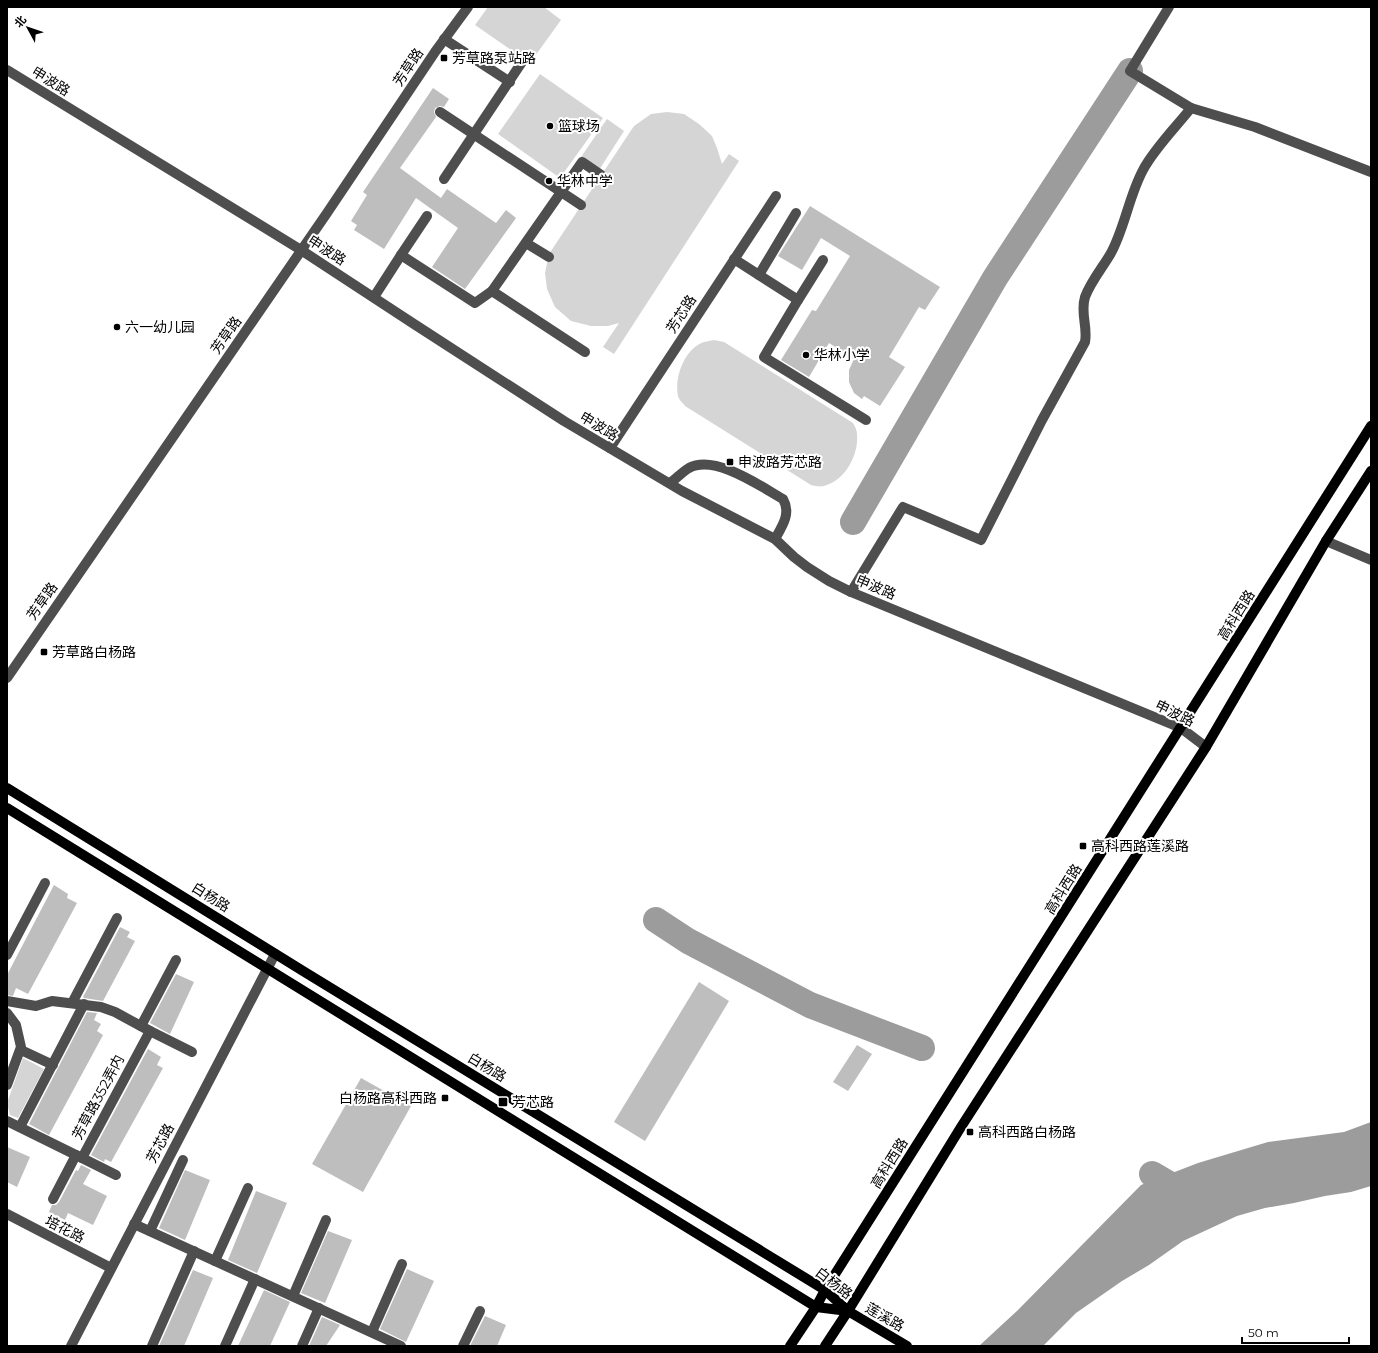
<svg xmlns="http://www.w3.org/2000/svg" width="1378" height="1353" viewBox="0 0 1378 1353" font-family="Montserrat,'Noto Sans SC',sans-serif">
	<rect width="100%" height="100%" fill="#fff"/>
	<!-- green -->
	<g fill="#d5d5d5">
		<polygon points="488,7 544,7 561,20 530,63 475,25"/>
		<polygon points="540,74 603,118 560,178 498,134"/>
		<polygon points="667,112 684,114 699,124 712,136 717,148 722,164 729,154 739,161 614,354 603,347 619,323 608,326 591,326 571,321 555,307 547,289 545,273 549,254 634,126 651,114"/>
		<polygon points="607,119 624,131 599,170 581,157"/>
		<path d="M714,340L724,342L853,423C855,426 857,431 857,434C859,455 845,481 824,486C820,487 815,486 811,485L685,406C683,403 679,400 678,396C674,377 685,348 704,342C707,341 711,341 714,340Z"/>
		<polygon points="23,1058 44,1069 18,1118 10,1115 7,1103"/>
	</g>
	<!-- water -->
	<polygon fill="#9c9c9c" points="1371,1122 1371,1186 1351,1192 1325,1196 1294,1203 1265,1208 1237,1216 1183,1241 1149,1265 1122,1281 1076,1313 1043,1346 979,1346 1018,1310 1141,1185 1198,1163 1268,1142 1344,1132"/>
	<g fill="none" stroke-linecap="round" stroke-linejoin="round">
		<!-- river -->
		<g stroke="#9c9c9c" stroke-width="26">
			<polyline points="853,522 995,278 1130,71"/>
			<polyline points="656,920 688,941 810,1005 922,1048"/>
			<polyline points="1152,1174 1188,1195"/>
		</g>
	</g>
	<!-- building -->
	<g fill="#bebebe">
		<polygon points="433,88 449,99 444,107 440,106 435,108 434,112 436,117 400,168 441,198 447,189 496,223 506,210 516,218 465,289 432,267 458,228 416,198 384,249 354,230 357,225 351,221 367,195 363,192"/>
		<polygon points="810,206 940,287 925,310 919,307 889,357 905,367 880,406 864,396 862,399 854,393 849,382 849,370 854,359 829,343 809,377 781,360 812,310 816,311 850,256 821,238 802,270 778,256"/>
		<polygon points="54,885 68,894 67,898 77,903 28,994 16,988 13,996 7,995 7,975"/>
		<polygon points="120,927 130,932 127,937 135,941 103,1001 84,998 83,997"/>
		<polygon points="176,974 194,982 170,1034 150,1023"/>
		<polygon points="699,982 729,1001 645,1141 614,1122"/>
		<polygon points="87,1012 97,1013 94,1020 101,1024 97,1031 103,1035 49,1135 29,1124"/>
		<polygon points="857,1045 872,1054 848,1091 833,1082"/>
		<polygon points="148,1049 161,1057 157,1065 163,1068 111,1162 105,1159 104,1162 91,1155"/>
		<polygon points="361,1078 411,1106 363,1192 312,1164"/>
		<polygon points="7,1147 30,1157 17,1187 7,1182"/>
		<polygon points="81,1165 91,1170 83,1184 107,1196 93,1225 68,1213 65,1220 49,1212 52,1205 56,1205 59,1202 76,1170 78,1171"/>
		<polygon points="185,1170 210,1180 185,1240 159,1228"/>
		<polygon points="256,1191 287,1203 257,1273 228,1260"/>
		<polygon points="328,1231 352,1240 325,1303 301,1293"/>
		<polygon points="407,1269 434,1281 406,1342 380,1329"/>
		<polygon points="193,1270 213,1278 184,1346 159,1346"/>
		<polygon points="264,1290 290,1302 270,1346 238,1346"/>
		<polygon points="485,1316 506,1325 497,1346 470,1346"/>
		<polygon points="322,1317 340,1325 326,1346 309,1346"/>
	</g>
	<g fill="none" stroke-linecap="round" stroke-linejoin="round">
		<!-- minor -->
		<g stroke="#4e4e4e" stroke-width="10">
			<polyline points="1169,7 1130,71 1191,108 1255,127 1371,172"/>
			<polyline points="444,39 510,82"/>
			<polyline points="7,70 301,250 414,324 564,421 682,491 775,539 794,557 807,567 829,581 851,592 1181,728 1206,747"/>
			<polyline points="440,112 581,205"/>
			<polyline points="444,179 524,59"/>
			<polyline points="526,243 549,257"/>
			<polyline points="401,255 427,216"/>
			<polyline points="734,259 798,300 823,260"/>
			<polyline points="759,275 796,213"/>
			<polyline points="492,291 582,162 601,175"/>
			<polyline points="374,297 401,255 475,303 492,291 585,352"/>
			<polyline points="798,300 764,357 866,420"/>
			<polyline points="610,448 776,196"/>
			<path d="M670,483C676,479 682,472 689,468C715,454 760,486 783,499C791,513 783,525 775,539"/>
			<polyline points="1326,541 1371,560"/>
			<path d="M851,592L903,507L981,540L1042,420L1085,342C1088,327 1080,313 1085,297C1091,281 1103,267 1111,253C1125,227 1129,196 1143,170C1154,149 1176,127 1191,108"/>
			<polyline points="7,678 327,213 435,52 468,7"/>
			<polyline points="7,955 45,883"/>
			<polyline points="7,1001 36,1006 52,1001 101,1007 115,1012 150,1031 82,1158 7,1121"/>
			<polyline points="72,1003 117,918"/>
			<polyline points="7,1013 16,1025 21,1047 7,1085"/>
			<polyline points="141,1026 176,960"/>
			<polyline points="150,1031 192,1052"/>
			<polyline points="21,1050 53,1065"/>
			<polyline points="20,1127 84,1004"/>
			<polyline points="82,1158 116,1175"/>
			<polyline points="53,1199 76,1155"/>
			<polyline points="7,1214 111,1268"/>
			<polyline points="134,1224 401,1346"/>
			<polyline points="150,1231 183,1160"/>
			<polyline points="215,1261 248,1188"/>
			<polyline points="293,1296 326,1220"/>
			<polyline points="372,1332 402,1264"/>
			<polyline points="71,1346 275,954"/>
			<polyline points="152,1346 194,1251"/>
			<polyline points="225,1346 255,1279"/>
			<polyline points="302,1346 319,1308"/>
			<polyline points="463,1346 480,1311"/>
		</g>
		<!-- major -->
		<g stroke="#000" stroke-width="10">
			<polyline points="7,788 303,971 825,1290 848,1311 907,1346"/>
			<polyline points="7,808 816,1307 848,1311"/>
			<polyline points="790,1346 816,1307 825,1290 1371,426"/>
			<polyline points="825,1346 848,1311 961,1127 1206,747 1326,541 1371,471"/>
		</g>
	</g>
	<!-- markers -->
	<g fill="#000" stroke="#fff" stroke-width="1.5">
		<rect x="440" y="54" width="8" height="8" rx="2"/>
		<circle cx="550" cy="126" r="4"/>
		<circle cx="549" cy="181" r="4"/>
		<circle cx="117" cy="327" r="4"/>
		<circle cx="806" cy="355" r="4"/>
		<rect x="726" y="458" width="8" height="8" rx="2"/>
		<rect x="40" y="648" width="8" height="8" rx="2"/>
		<rect x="1079" y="842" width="8" height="8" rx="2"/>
		<rect x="441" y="1094" width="8" height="8" rx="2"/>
		<rect x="498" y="1097" width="10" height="10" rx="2"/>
		<rect x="966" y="1128" width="8" height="8" rx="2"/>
	</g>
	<g text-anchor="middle" stroke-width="4" stroke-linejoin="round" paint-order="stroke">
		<!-- poi labels -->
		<g font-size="14" fill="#000" stroke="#fff" text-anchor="start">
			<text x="452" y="63">芳草路泵站路</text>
			<text x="558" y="131">篮球场</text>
			<text x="557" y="186">华林中学</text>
			<text x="125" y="332">六一幼儿园</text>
			<text x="814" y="360">华林小学</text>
			<text x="738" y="467">申波路芳芯路</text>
			<text x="52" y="657">芳草路白杨路</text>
			<text x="1091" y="851">高科西路莲溪路</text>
			<text x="437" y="1103" text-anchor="end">白杨路高科西路</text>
			<text x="512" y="1107">芳芯路</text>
			<text x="978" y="1137">高科西路白杨路</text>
		</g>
		<!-- street labels -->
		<g font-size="14" fill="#000" stroke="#fff">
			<text transform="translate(408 67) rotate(-56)" y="5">芳草路</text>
			<text transform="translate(51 81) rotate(32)" y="5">申波路</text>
			<text transform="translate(327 250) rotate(33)" y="5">申波路</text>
			<text transform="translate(681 314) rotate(-57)" y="5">芳芯路</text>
			<text transform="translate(226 335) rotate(-55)" y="5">芳草路</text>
			<text transform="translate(599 426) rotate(31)" y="5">申波路</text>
			<text transform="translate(876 587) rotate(23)" y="5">申波路</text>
			<text transform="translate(42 601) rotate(-55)" y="5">芳草路</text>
			<text transform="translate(1236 615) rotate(-58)" y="5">高科西路</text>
			<text transform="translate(1175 713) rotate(26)" y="5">申波路</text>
			<text transform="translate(1063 889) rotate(-58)" y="5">高科西路</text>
			<text transform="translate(211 897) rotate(32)" y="5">白杨路</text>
			<text transform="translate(487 1067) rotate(31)" y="5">白杨路</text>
			<text transform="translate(98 1097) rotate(-62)" y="5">芳草路352弄内</text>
			<text transform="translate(160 1143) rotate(-62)" y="5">芳芯路</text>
			<text transform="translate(889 1163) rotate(-58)" y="5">高科西路</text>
			<text transform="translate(65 1229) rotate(27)" y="5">培花路</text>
			<text transform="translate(834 1283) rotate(37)" y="5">白杨路</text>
			<text transform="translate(885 1317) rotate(30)" y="5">莲溪路</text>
		</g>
	</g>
	<!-- border -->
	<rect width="1378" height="1353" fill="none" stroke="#000000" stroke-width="16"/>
	<!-- north arrow -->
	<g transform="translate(28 28) rotate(310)" stroke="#ffffff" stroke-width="3" paint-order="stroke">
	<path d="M0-3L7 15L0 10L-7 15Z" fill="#000000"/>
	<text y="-6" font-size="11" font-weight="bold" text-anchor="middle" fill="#000000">北</text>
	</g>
	<!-- scale -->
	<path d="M1242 1337v6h107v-6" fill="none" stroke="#000000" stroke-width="2"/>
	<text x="1248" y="1337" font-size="12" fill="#000000" stroke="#ffffff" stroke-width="3" paint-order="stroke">50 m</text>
</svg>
